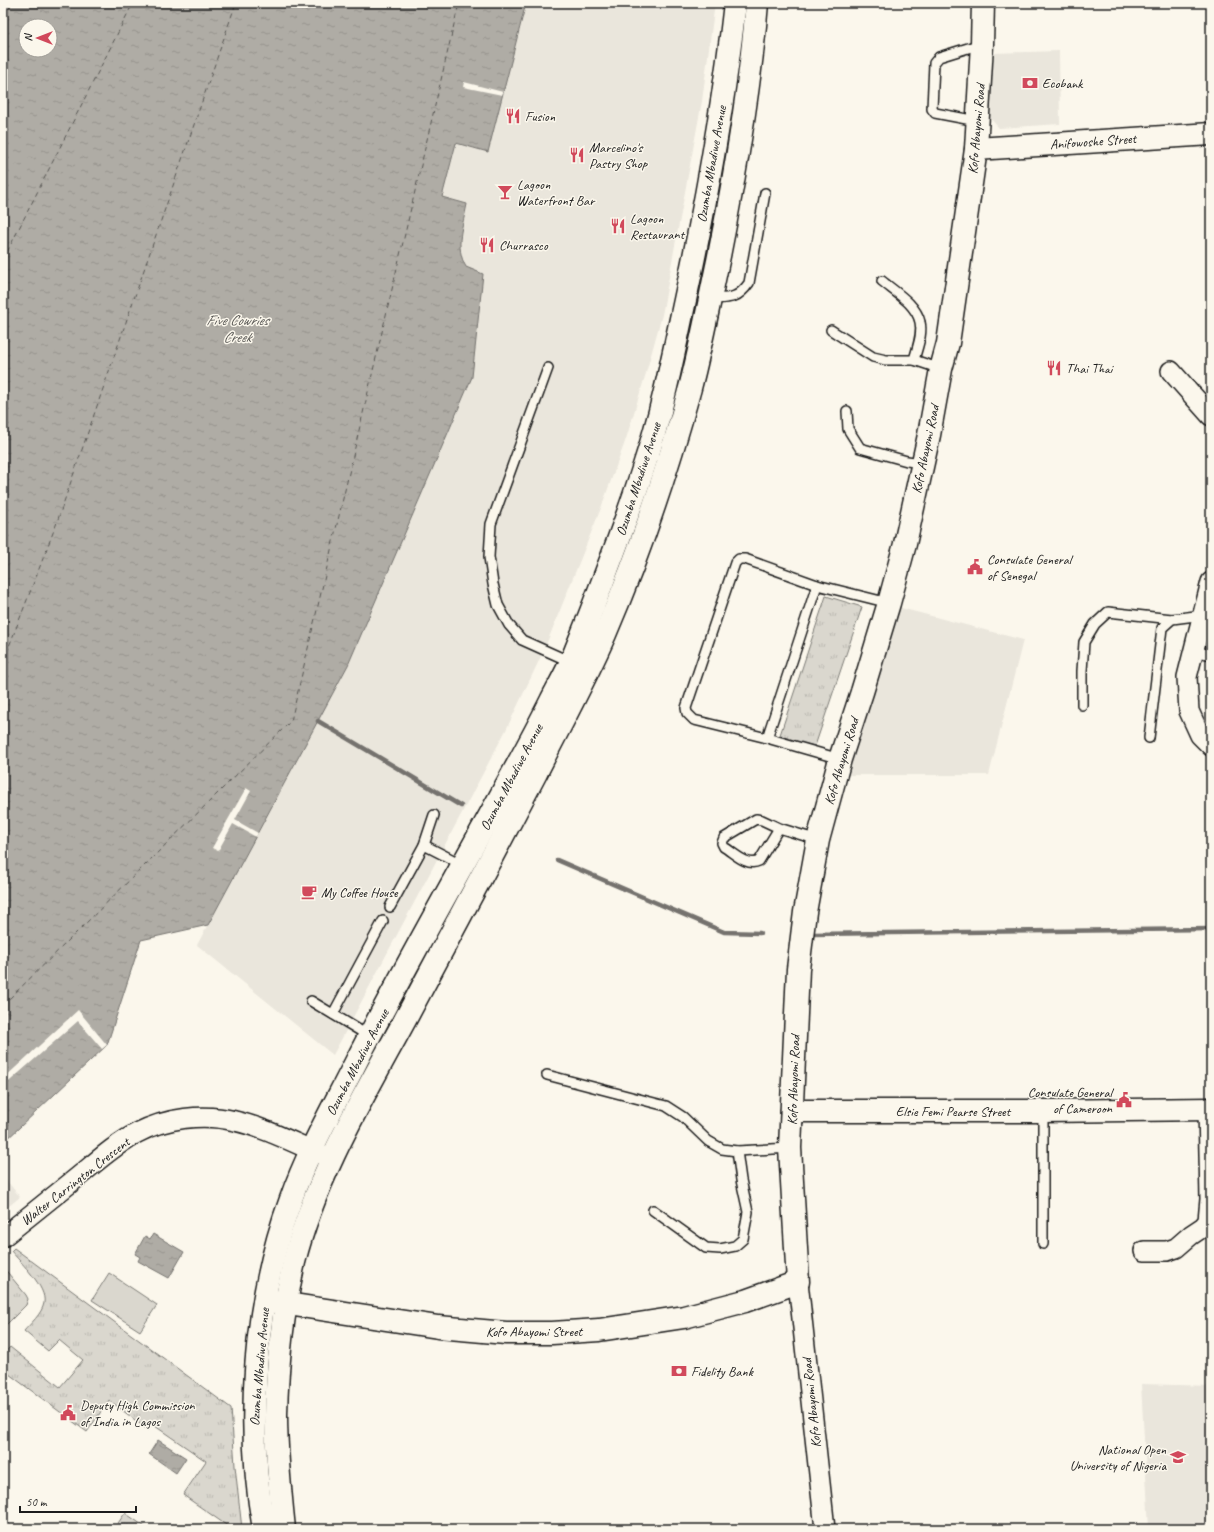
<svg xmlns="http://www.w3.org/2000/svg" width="1214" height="1532" viewBox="0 0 1214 1532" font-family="Caveat,sans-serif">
	<defs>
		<pattern id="grass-tufts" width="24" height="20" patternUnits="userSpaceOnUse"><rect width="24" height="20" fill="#dad7ce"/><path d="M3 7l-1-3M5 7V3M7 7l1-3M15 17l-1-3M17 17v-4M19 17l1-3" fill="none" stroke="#bab8b0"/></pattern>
		<pattern id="water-ripples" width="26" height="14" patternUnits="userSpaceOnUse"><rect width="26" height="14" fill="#afaca5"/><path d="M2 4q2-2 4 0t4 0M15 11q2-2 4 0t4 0" fill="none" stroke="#96938d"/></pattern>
	</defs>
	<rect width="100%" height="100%" fill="#fbf7ec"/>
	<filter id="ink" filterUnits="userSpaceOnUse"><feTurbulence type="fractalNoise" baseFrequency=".025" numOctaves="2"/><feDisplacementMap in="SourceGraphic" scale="8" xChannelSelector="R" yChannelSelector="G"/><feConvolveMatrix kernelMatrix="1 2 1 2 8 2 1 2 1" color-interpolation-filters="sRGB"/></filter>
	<g filter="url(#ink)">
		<!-- built -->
		<g fill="#eae6dc">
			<polygon points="526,3 715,3 702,101 662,315 646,373 626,439 601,508 544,650 506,730 333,1055 197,945 348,665 472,377 466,267 460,257 459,247 467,204 442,197 456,143 488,151"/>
			<polygon points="1059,51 1060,124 999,128 989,117 994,53"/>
			<polygon points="897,607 1023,640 989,775 843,775"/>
			<polygon points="3,1176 20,1197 3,1211"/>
			<polygon points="1141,1384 1211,1386 1211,1529 1149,1529"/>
		</g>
		<!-- grass -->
		<g fill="url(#grass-tufts)" stroke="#7b7a75">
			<polygon points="826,596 862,607 815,746 779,738"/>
			<path d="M14,1248L231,1408L235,1466L242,1529H228L229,1527L183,1495L206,1461L152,1424L148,1430L109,1400L87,1432L5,1371L3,1372V1355L10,1347L60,1387L83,1360L59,1340L48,1351L24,1331C30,1324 42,1314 44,1303C47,1287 21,1263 11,1251Z"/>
			<polygon points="3,1267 26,1295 28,1299 26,1305 3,1328"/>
			<polygon points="125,1513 148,1529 114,1529"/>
		</g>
		<!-- pitch -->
		<polygon fill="#dad7ce" stroke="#7b7a75" points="109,1273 157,1305 140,1331 92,1300"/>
		<!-- water -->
		<g fill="url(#water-ripples)" stroke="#74726e" fill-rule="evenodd">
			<path d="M3,3H526L488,152L456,143L442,197L467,204C463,226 454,246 466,267L483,274L472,377L348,665L208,925L141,940L107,1045L3,1143ZM26,26H50V50H26Z"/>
			<polygon points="153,1234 184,1252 169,1278 138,1261 140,1257 135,1254 145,1236 150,1239"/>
			<polygon points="158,1440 186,1458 176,1473 149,1454"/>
		</g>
		<!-- pier -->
		<g fill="#fbf7ec">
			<polygon points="464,82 503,92 502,95 463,87"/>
			<polygon points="246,788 251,791 235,820 258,833 256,837 233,824 218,851 212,848"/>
			<polygon points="78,1010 107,1045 102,1049 78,1021 3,1087 3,1079"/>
		</g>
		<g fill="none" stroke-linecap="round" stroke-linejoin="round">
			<!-- stream -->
			<g stroke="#74726e" stroke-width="4.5">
				<polyline points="318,721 461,806"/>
				<polyline points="557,860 724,932 760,933"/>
				<polyline points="812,934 1211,929"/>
			</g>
			<!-- ferry -->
			<g stroke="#575653" stroke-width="1" stroke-dasharray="5 4" stroke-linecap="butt">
				<polyline points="3,260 133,3"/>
				<polyline points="3,662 56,525 236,3"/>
				<polyline points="3,1005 291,721 459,3"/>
			</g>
			<defs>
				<g id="lane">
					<polyline points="977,121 935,113 932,109 934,63 939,57 981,44"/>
					<path d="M882,281C895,292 916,304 920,322C923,334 917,348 914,360"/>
					<path d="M710,299C729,298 737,300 749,283L765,193"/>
					<polyline points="831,330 873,357 886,360 914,360 941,369"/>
					<polyline points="548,368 491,524 489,557 493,584 498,605 509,625 522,640 571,662"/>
					<polyline points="847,411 848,429 860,448 907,461 922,463"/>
					<polyline points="1194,651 1211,655"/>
					<polyline points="1082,705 1082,671 1084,642 1095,624 1108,612 1172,619"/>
					<polyline points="767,738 817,585"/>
					<polyline points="1149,738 1162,628 1172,619 1203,615"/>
					<polyline points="840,759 767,738 694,720 687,713 686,708 735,563 739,559 745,559 817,585 889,603"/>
					<path d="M779,828L759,861C747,867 734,853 724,847L722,843L724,838L756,819L762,820L779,828L818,840"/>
					<polyline points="424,845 463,865"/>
					<polyline points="390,907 424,845 434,815"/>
					<polyline points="311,1001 369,1036"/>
					<polyline points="333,1014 383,921"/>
					<polyline points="547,1075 666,1106 683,1117 708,1141 722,1149 737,1151 790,1148"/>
					<polyline points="653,1210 706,1248 720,1249 735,1246 743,1239 748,1212 741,1180 737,1151"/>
					<polyline points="1043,1244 1043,1111"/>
				</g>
				<g id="street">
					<polyline points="1171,371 1211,416"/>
					<polyline points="1211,582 1187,677 1189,711 1200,735 1211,746"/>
					<path d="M3,1237C27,1218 50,1199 74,1180C94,1164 114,1145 137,1133C166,1118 203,1113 235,1121C266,1128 296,1144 325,1156"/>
					<polyline points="1144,1251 1167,1251 1176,1248 1191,1235 1203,1227 1208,1221 1210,1199 1208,1109"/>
					<polyline points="798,1282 825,1529"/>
				</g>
				<g id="secondary">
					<polyline points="976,149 1211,134"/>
					<polyline points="792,1111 1043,1111 1211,1109"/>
					<polyline points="268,1301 438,1327 506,1333 552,1333 599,1330 684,1317 745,1301 798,1282 790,1148 798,969 805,912 818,840 840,759 862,692 889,603 905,544 929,435 941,369 948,343 976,149 982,44 983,3"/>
				</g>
				<g id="highway">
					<path d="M264,1529C245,1425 254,1299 291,1199C308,1151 334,1106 357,1060C403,970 453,883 501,795C518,764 535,733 551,701C558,687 567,672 573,657C598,595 623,531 644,466C662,412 673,356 685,300C706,202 724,103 735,3"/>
					<path d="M284,1529C280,1491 276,1453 276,1415C277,1364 283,1311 294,1262C315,1177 365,1094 406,1018C450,936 493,855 536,773C559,727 584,682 605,634C639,555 667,472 690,388C701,346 709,303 718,261C735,176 750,90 757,3"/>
				</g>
			</defs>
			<!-- lane casing -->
			<use href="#lane" stroke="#1c1c1c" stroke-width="12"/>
			<!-- street casing -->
			<use href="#street" stroke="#1c1c1c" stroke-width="22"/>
			<!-- secondary casing -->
			<use href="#secondary" stroke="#1c1c1c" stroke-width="25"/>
			<!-- highway casing -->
			<use href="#highway" stroke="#1c1c1c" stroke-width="25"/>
			<!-- lane -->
			<use href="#lane" stroke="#fbf7ec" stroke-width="9"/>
			<!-- street -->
			<use href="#street" stroke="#fbf7ec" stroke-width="19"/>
			<!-- secondary -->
			<use href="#secondary" stroke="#fbf7ec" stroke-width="22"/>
			<!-- highway -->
			<use href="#highway" stroke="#fbf7ec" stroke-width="22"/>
		</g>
	</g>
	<!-- icons -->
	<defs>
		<symbol id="bank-bare" viewBox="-9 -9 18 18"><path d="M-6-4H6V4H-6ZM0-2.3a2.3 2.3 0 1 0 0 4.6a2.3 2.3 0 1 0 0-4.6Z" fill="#d1495b" stroke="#fbf7ec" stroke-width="2.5" paint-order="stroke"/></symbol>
		<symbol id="restaurant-bare" viewBox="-9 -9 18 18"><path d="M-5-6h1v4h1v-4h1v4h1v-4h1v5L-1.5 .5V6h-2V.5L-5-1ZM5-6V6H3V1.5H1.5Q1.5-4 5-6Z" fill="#d1495b" stroke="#fbf7ec" stroke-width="2.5" paint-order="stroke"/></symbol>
		<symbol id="bar-bare" viewBox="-9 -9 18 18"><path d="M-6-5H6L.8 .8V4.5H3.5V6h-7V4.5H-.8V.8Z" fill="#d1495b" stroke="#fbf7ec" stroke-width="2.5" paint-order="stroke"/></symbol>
		<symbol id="civic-bare" viewBox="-9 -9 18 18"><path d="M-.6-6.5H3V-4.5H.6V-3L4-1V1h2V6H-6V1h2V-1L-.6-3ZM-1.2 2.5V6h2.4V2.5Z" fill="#d1495b" stroke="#fbf7ec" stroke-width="2.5" paint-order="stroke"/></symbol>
		<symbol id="cafe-bare" viewBox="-9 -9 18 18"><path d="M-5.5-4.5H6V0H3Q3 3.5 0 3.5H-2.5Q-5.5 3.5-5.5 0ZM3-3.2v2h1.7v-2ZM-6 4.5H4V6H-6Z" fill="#d1495b" stroke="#fbf7ec" stroke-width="2.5" paint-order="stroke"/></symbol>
		<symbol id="university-bare" viewBox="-9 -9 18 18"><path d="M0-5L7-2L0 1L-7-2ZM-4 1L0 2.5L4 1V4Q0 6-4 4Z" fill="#d1495b" stroke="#fbf7ec" stroke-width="2.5" paint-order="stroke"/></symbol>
	</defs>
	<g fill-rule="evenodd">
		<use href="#bank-bare" x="1019" y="72" width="22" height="22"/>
		<use href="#restaurant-bare" x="502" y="105" width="22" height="22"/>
		<use href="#restaurant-bare" x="566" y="144" width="22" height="22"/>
		<use href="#bar-bare" x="494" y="181" width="22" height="22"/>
		<use href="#restaurant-bare" x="607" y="215" width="22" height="22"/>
		<use href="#restaurant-bare" x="476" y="234" width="22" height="22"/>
		<use href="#restaurant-bare" x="1043" y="357" width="22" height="22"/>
		<use href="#civic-bare" x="964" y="556" width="22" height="22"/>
		<use href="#cafe-bare" x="298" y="881" width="22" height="22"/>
		<use href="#civic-bare" x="1113" y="1089" width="22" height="22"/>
		<use href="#bank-bare" x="668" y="1360" width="22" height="22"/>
		<use href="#civic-bare" x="57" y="1402" width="22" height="22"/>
		<use href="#university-bare" x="1167" y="1446" width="22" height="22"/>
	</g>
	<g text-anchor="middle" stroke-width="3" stroke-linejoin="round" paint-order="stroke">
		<!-- poi labels -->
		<g font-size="14" fill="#1c1c1c" stroke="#fbf7ec" text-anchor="start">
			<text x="1042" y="88">Ecobank</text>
			<text x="525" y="121">Fusion</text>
			<text x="589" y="152">Marcelino's<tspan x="589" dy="16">Pastry Shop</tspan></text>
			<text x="517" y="189">Lagoon<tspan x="517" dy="16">Waterfront Bar</tspan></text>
			<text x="630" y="223">Lagoon<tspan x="630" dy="16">Restaurant</tspan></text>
			<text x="499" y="250">Churrasco</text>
			<text x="1066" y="373">Thai Thai</text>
			<text x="987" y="564">Consulate General<tspan x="987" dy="16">of Senegal</tspan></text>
			<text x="321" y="897">My Coffee House</text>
			<text x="1112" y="1097" text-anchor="end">Consulate General<tspan x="1112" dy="16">of Cameroon</tspan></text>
			<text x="691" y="1376">Fidelity Bank</text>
			<text x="80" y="1410">Deputy High Commission<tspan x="80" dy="16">of India in Lagos</tspan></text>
			<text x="1166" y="1454" text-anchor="end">National Open<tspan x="1166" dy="16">University of Nigeria</tspan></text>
		</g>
		<!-- street labels -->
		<g font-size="14" fill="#1c1c1c" stroke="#fbf7ec">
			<text transform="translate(976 129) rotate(-85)" y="5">Kofo Abayomi Road</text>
			<text transform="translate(1093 141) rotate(-4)" y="5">Anifowoshe Street</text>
			<text transform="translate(711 164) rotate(-80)" y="5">Ozumba Mbadiwe Avenue</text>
			<text transform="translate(925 449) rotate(-78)" y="5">Kofo Abayomi Road</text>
			<text transform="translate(638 479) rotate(-72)" y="5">Ozumba Mbadiwe Avenue</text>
			<text transform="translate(841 761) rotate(-73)" y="5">Kofo Abayomi Road</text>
			<text transform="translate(511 777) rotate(-62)" y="5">Ozumba Mbadiwe Avenue</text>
			<text transform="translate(357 1062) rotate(-62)" y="5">Ozumba Mbadiwe Avenue</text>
			<text transform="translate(793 1080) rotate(-88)" y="5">Kofo Abayomi Road</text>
			<text x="953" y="1116">Elsie Femi Pearse Street</text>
			<text transform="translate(75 1181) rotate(-38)" y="5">Walter Carrington Crescent</text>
			<text x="534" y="1336">Kofo Abayomi Street</text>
			<text transform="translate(259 1367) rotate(-85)" y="5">Ozumba Mbadiwe Avenue</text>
			<text transform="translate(811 1403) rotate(-96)" y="5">Kofo Abayomi Road</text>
		</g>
		<!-- water labels -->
		<g font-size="15" font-style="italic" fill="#575653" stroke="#fbf7ec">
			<text x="237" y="325">Five Cowries<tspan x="237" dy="17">Creek</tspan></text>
		</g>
	</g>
	<!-- margin -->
	<rect width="1214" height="1532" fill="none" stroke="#fbf7ec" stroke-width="16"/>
	<rect x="8" y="8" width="1198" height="1516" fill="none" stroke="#1c1c1c" stroke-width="1.5" filter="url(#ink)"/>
	<!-- north arrow -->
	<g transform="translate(38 38) rotate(270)"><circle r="19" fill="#fbf7ec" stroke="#a29f99"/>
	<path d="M0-3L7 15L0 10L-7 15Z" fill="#d1495b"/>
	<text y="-6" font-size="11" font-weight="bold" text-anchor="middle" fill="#1c1c1c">N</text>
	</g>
	<!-- scale -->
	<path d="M20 1506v6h116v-6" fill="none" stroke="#1c1c1c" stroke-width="2"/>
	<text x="26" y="1506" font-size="12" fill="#1c1c1c" stroke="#fbf7ec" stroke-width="3" paint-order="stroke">50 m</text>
</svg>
